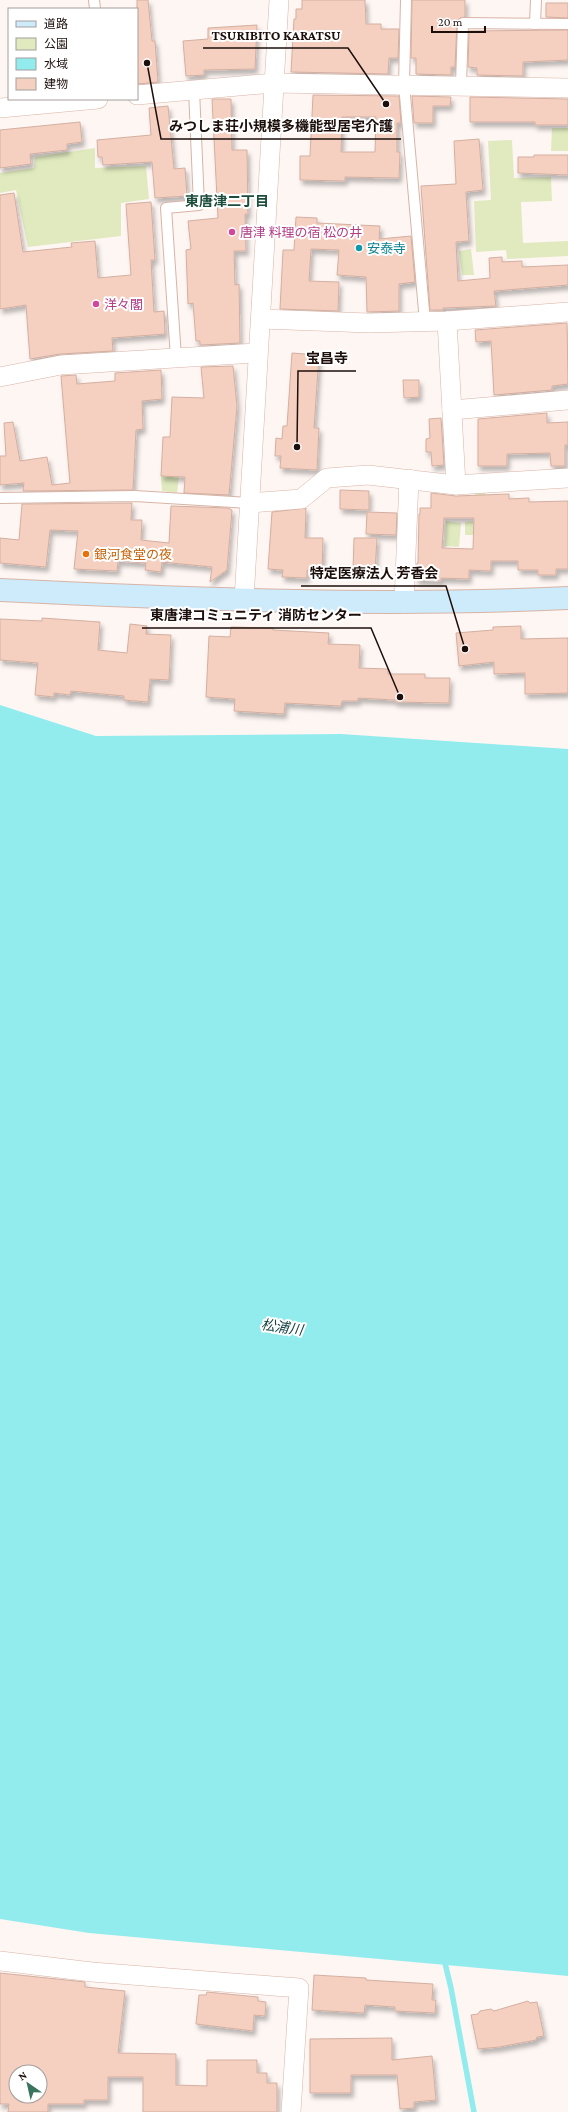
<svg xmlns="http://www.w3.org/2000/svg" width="568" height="2112" viewBox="0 0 568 2112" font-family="'Crimson Pro','Noto Sans JP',serif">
	<defs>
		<filter id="shadow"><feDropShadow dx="2.5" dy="4.5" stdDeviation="2" flood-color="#0004"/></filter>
	</defs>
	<rect width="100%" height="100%" fill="#fef6f3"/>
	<!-- green -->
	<g fill="#e0eabe">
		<polygon points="552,128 568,128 568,151 551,151"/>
		<polygon points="512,140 514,178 551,177 552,201 521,202 523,243 568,241 568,256 507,259 506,250 476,252 474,201 491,200 488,141"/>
		<polygon points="95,148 95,168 146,166 149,199 121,203 121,236 28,247 16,190 0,193 0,173 34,168 35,157"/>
		<polygon points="471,249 474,275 462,275 459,251"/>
		<polygon points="161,476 179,476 177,493 162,491"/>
		<polygon points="485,492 487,535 465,535 465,522 474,521 475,493"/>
		<polygon points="446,521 461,523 459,547 445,546"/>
	</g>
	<!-- water -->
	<polygon fill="#92ecee" points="0,705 96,736 341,734 568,749 568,1976 89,1933 0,1919"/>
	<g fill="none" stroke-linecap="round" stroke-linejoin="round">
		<!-- stream -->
		<polyline stroke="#92ecee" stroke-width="5.5" points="444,1959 451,1988 474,2112"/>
	</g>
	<!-- building -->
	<g fill="#f5d0c1" stroke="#d3afa1" fill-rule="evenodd" filter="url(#shadow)">
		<polygon points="137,0 148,0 152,41 155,41 158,82 137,84"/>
		<polygon points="302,0 365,0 366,24 381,24 381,29 399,29 398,58 389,58 388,74 291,72 294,19 296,19 296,9 302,9"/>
		<polygon points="412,0 465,0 465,17 460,18 457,22 455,67 451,67 451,75 416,74 416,58 411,58"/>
		<polygon points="546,3 568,3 568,18 546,17"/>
		<polygon points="257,25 255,69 204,70 204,75 186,76 183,41 208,39 208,28"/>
		<polygon points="568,30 568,60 523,62 523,76 477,75 477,68 468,67 469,31"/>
		<path d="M313,95L399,96L401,123H397V152H400L399,178L345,177V181L300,180V156H310ZM342,117H376L375,152H341Z"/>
		<polygon points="412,96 451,97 450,106 433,106 433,123 414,123"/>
		<polygon points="470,97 568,99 568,125 535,125 535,122 470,122"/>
		<polygon points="212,99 231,99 232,150 247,150 248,214 245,214 246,251 234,251 235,285 239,284 240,343 200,345 200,341 196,341 193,303 188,304 186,250 191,249 188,221 218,218"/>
		<polygon points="168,106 174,169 185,168 187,196 155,198 152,162 103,165 102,157 98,157 97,140 151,135 149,108"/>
		<polygon points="80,122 82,142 67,144 67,150 30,154 31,164 0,168 0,130"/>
		<polygon points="479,139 483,190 466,192 469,241 456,242 458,281 490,278 489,258 502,257 502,262 522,261 522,267 568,265 568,285 494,291 496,306 443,308 443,310 430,310 421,186 456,184 454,141"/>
		<polygon points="534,155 568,155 568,175 518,173 518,157 534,157"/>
		<polygon points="14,193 23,252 72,247 71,243 95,241 98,278 131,275 126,204 151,202 155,260 151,260 154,312 164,311 165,334 112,338 113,351 60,354 30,359 26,305 0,309 0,195"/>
		<polygon points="296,217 317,218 317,223 380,226 379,239 411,236 415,282 399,284 399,311 367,312 366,277 337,275 339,250 311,249 309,281 339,282 338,311 280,309 283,250 294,250"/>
		<polygon points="567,323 568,384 552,386 552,390 494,395 491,341 476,342 475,330"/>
		<polygon points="292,353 319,355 314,428 319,428 317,470 280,468 281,456 275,456 276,438 282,439 283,426 287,426"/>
		<polygon points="233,366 237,406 229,495 184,493 185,477 161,476 163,437 170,437 172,397 204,398 201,367"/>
		<polygon points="161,370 162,399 142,401 143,429 136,430 133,490 23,491 24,483 0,485 0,456 6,456 4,423 13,422 20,461 47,457 52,485 70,483 61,376 76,375 77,384 115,381 115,373"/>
		<polygon points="403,380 419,380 419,397 404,398"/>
		<polygon points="547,413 547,423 568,422 568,445 565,445 565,466 551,466 550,453 507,454 507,466 478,466 478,419"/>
		<polygon points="441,418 444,465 432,466 431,452 426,452 426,439 430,438 429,419"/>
		<polygon points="340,490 369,491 369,510 340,509"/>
		<path d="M431,493L456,496L509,494V499L529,498V502L568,501V569H556V575H538V570H518V561H491V571L469,570V579L441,578V581L416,580L417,563H418L419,514H420V508H431ZM444,518H474L473,549L442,548Z"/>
		<polygon points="132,503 131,520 142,520 141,540 169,543 171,506 228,508 232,510 227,570 210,582 212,567 162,562 161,572 145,570 146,563 118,561 117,571 74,569 78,531 50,530 46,567 0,563 0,538 19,540 22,504"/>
		<polygon points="306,508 305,538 323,538 322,571 307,570 307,578 282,577 283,570 268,569 272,512"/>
		<polygon points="367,512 397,513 396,535 366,534"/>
		<polygon points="354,538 377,538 375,571 353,570"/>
		<polygon points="42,618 100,622 98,650 127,653 130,624 147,626 146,634 171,635 169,680 150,679 148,702 124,700 124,696 71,691 70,695 54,693 54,697 35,695 38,663 0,660 0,619 42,621"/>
		<polygon points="521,626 521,639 568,638 568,693 525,694 525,673 494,674 494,662 459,666 456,633 493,630 493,627"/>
		<polygon points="231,627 273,628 273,630 329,633 328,644 360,645 359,668 388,669 388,674 425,674 425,678 450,678 449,703 395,702 395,700 358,698 358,701 342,701 341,706 285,703 284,714 234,711 235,699 206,697 209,636 230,637"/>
		<path d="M0,1973L85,1982V1987L125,1991L118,2053L176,2054V2085L207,2086V2060H257V2073H267V2083H277V2112H143V2077H108V2100H84V2104H48V2112H8L9,2104H0ZM16,2072H40V2096H16Z"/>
		<polygon points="314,1975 366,1978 366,1980 433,1984 432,2000 436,2000 435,2013 395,2011 395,2007 365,2005 364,2013 312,2010"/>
		<polygon points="207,1992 258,1997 258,2001 266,2002 265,2016 254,2015 253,2031 196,2024 199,1995 206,1995"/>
		<polygon points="528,2001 530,2003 537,2002 544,2036 537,2037 536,2040 499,2047 478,2049 471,2015 478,2014 480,2011 491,2009 494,2011"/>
		<polygon points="392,2038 392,2060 432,2056 436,2100 414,2102 414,2108 400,2109 397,2075 351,2075 351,2093 310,2093 310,2039"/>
	</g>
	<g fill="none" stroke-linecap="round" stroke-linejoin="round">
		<defs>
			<g id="lane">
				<polyline points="94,0 95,9"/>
				<polyline points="406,0 404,84 425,322"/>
				<polyline points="535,24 536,0"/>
				<polyline points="461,85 463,23 568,24"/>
				<polyline points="176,358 166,208 199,205 194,90"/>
				<polyline points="0,498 135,496 249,503"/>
			</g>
			<g id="street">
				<polyline points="137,95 273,83 568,88"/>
				<polyline points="0,108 98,99"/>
				<polyline points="261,319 369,323 447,321 568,312"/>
				<polyline points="447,321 456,485"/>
				<polyline points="0,377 61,365 257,353"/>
				<polyline points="452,410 568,400"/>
				<polyline points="249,503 301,499 327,478 368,475 456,485 568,478"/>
				<polyline points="244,600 279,0"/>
				<polyline points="404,603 409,479"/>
				<polyline points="0,1961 92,1972 299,1988 291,2112"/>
			</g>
			<path id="secondary" d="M0,590C189,599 379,607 568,598"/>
		</defs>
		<!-- lane casing -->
		<use href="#lane" stroke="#d8b4a6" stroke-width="12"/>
		<!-- street casing -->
		<use href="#street" stroke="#d8b4a6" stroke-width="20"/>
		<!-- secondary casing -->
		<use href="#secondary" stroke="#d8b4a6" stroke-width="24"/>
		<!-- lane -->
		<use href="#lane" stroke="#fff" stroke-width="10"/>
		<!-- street -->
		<use href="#street" stroke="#fff" stroke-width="19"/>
		<!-- secondary -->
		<use href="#secondary" stroke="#ceebfb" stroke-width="22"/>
	</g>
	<!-- markers -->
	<g fill="#d1479c" stroke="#fff" stroke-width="1.5">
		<circle cx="232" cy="232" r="4"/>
		<circle cx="96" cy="304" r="4"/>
	</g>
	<circle fill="#0f9aa8" stroke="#fff" stroke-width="1.5" cx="359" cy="248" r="4"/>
	<circle fill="#e8710a" stroke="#fff" stroke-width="1.5" cx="86" cy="554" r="4"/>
	<g text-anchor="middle" stroke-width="4" stroke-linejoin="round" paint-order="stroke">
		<!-- hotel labels -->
		<g font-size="13" fill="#b23c85" stroke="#fff" text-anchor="start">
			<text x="240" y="237">唐津 料理の宿 松の井</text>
			<text x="104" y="309">洋々閣</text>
		</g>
		<!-- culture labels -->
		<g font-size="13" fill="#0d838f" stroke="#fff" text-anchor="start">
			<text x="367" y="253">安泰寺</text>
		</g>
		<!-- food labels -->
		<g font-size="13" fill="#c56008" stroke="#fff" text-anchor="start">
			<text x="94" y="559">銀河食堂の夜</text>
		</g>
		<!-- neighbourhood labels -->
		<g font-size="14" font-weight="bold" fill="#1c4c3b" stroke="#fff">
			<text x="227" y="206">東唐津二丁目</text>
		</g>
		<!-- water labels -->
		<g font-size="14" font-style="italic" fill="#174243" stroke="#fff">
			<text transform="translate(282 1327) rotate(8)" y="5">松浦川</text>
		</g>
	</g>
	<!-- callouts -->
	<path fill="none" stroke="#1c0f0b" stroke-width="1.5" d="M386 104L348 48H203M147 63L161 139H401M297 447L298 371H356M465 649L446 586H301M400 697L371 628H142"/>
	<g fill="#1c0f0b" stroke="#fff" stroke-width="1.5">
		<circle cx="386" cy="104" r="4"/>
		<circle cx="147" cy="63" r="4"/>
		<circle cx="297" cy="447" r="4"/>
		<circle cx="465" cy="649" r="4"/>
		<circle cx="400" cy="697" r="4"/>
	</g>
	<g font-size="14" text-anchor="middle" font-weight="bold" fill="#1c0f0b" stroke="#fff" stroke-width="4" stroke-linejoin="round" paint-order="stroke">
		<text x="276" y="40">TSURIBITO KARATSU</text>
		<text x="281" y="131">みつしま荘小規模多機能型居宅介護</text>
		<text x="327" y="363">宝昌寺</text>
		<text x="374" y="578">特定医療法人 芳香会</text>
		<text x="256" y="620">東唐津コミュニティ 消防センター</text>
	</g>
	<!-- legend -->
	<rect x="8" y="8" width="130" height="92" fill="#ffffff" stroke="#a49f9d"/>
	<rect x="16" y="21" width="20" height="6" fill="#ceebfb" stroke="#a49f9d"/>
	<text x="44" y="28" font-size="12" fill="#1c0f0b">道路</text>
	<rect x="16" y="38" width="20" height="12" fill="#e0eabe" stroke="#a49f9d"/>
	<text x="44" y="48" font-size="12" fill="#1c0f0b">公園</text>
	<rect x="16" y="58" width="20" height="12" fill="#92ecee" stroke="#a49f9d"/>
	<text x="44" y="68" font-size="12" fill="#1c0f0b">水域</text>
	<rect x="16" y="78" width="20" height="12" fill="#f5d0c1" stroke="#a49f9d"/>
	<text x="44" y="88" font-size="12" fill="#1c0f0b">建物</text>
	<!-- north arrow -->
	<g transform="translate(28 2084) rotate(326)"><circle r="19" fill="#ffffff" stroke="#a49f9d"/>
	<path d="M0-3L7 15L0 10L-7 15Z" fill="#39745e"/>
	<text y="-6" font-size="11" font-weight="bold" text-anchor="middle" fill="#1c0f0b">N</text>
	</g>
	<!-- scale -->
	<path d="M432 26v6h53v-6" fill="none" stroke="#1c0f0b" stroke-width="2"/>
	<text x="438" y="26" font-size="12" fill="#1c0f0b" stroke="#ffffff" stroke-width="3" paint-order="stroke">20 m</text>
</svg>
